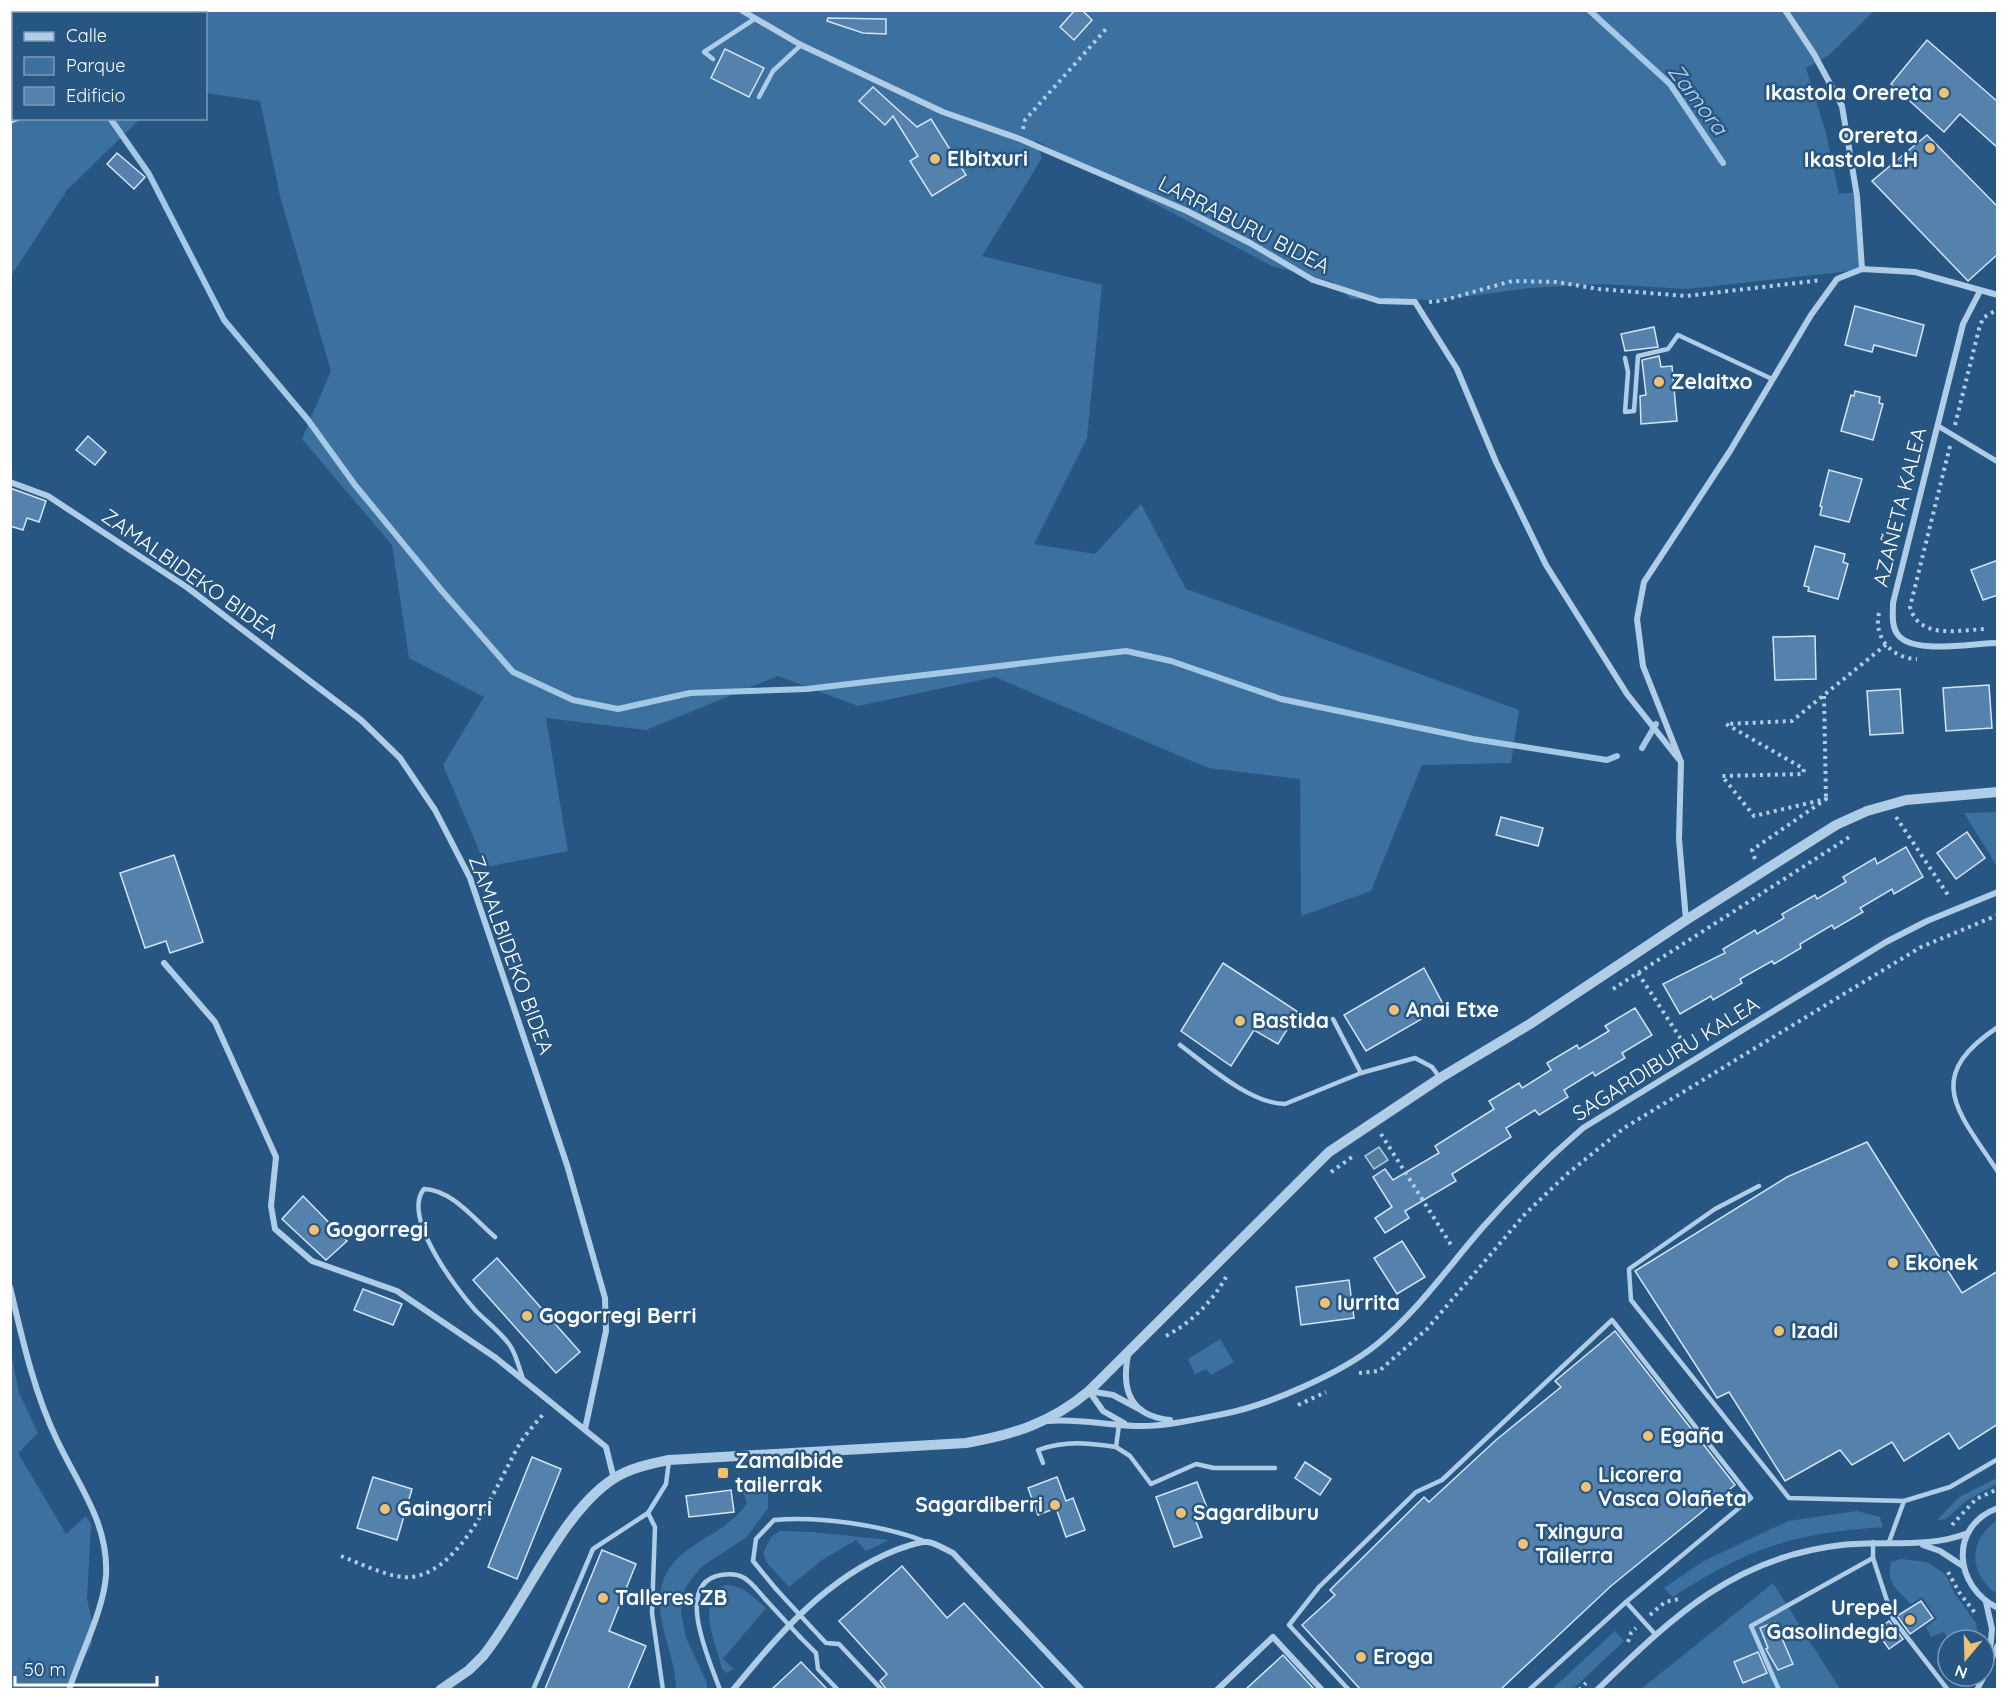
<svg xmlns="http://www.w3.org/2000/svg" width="2008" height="1700" viewBox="0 0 2008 1700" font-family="Quicksand,sans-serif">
	<rect width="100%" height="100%" fill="#275682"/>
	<!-- green -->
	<g fill="#3c709f">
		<polygon points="11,11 1874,11 1829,55 1806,68 1826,133 1839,194 1857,192 1859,270 1687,289 1601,284 1529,288 1440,300 1351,299 1332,282 1272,266 1035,140 1042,158 982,256 1102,285 1087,438 1034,544 1095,554 1141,504 1186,589 1519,710 1511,763 1422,765 1371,891 1301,916 1300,779 1208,768 995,677 858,706 778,676 646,730 546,718 568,851 486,867 443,765 484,697 409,658 392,545 302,439 331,371 281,200 260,101 206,93 206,14 14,14 14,118 140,119 67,190 11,276"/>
		<polygon points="1997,812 1998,812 1997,866 1964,813"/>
		<polygon points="1220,1339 1234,1362 1211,1375 1206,1369 1195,1374 1188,1359"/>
		<polygon points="10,1348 19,1393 38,1433 18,1453 66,1534 86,1516 91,1524 87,1599 92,1622 92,1644 66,1689 11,1689"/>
		<polygon points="1997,1478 1997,1484 1966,1501 1946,1519 1937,1520 1959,1497"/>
		<path d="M768,1479V1508L747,1537L701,1567L685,1588L681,1612L686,1638L707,1683V1689H676C676,1660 660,1633 660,1603C660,1543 720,1544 747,1503L739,1481Z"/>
		<path d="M1857,1511L1880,1517L1883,1527C1794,1533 1748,1548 1673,1597L1664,1588L1702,1562L1788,1521Z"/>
		<path d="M1997,1521V1594C1969,1575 1967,1540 1997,1521Z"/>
		<polygon points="780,1531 813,1532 889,1540 866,1551 856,1540 822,1560 789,1587 767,1563 763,1553 771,1537"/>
		<path d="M1901,1559L1927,1562L1945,1574L1955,1594L1976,1623L1978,1640H1948L1944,1632L1931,1637L1926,1627L1937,1619L1922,1597L1911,1604C1897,1589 1886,1584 1891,1562Z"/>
		<polygon points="1773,1583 1840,1689 1640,1690"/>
		<path d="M725,1585C743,1585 753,1597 766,1608L723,1659L734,1669L727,1673L722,1669L720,1662C714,1638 696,1599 725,1585Z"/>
		<polygon points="1615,1631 1624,1641 1573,1689 1552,1689"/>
	</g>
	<!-- water -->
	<polygon fill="#597b99" stroke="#a4c9e7" stroke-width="1.5" points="1379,1147 1388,1160 1374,1169 1365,1156"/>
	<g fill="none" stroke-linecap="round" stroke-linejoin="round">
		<!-- stream -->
		<g stroke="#a4c9e7" stroke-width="6">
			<polyline points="1589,10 1670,84 1723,163"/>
			<polyline points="10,56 14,56"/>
			<polyline points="110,118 149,174 224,320 308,420 355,485 442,591 513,672 573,700 618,709 690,693 807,689 1126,651 1171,661 1281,699 1473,739 1607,760 1617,756"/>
			<polyline points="1642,748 1656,724"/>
		</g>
	</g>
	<!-- building -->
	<g fill="#5482ac" stroke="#d3e5f5" stroke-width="1.5">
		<polygon points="1075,10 1082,10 1092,20 1074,40 1060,27"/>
		<polygon points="828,18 886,19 886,34 863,33 827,21"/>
		<polygon points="1927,40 1998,102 1998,148 1960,114 1944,132 1891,84"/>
		<polygon points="725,49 764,68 749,97 711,78"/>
		<polygon points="873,87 917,127 931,119 966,175 932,196 910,161 918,156 893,116 885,125 859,101"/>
		<polygon points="1927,135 1998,207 1998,254 1968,281 1872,181"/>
		<polygon points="117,153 145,177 134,189 107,164"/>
		<polygon points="1855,306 1924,325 1916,356 1874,345 1872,352 1845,345"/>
		<polygon points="1654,327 1658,347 1625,351 1621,334"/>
		<polygon points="1659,356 1661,367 1672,366 1677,421 1641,424 1640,396 1646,395 1642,360"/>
		<polygon points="1855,391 1880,397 1879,403 1883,404 1873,440 1841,431 1851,395 1854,396"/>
		<polygon points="88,436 106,452 95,465 76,450"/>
		<polygon points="1829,470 1862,479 1849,522 1820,515 1822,507 1820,506"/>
		<polygon points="10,488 46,501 39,522 27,518 23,530 10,526"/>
		<polygon points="1815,546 1845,554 1843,562 1848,564 1838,599 1808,591 1809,587 1804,586"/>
		<polygon points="1998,560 1998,595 1983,600 1971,570"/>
		<polygon points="1815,636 1816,679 1775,680 1773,637"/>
		<polygon points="1989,685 1992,728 1946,731 1943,688"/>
		<polygon points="1900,689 1903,733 1870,735 1867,691"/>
		<polygon points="1501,817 1543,828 1538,846 1496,835"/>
		<polygon points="1967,832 1985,858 1956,879 1937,853"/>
		<polygon points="1906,847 1923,877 1894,894 1892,889 1860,908 1863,912 1834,929 1832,925 1800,944 1801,948 1774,964 1772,961 1740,979 1742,983 1713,1000 1711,996 1680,1014 1663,984 1725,953 1723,949 1755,930 1757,934 1784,918 1782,914 1815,895 1817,899 1846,882 1843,877 1875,858 1877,864"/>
		<polygon points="174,855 203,942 170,953 166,941 145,948 120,873"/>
		<polygon points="1223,963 1298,1012 1278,1044 1254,1030 1231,1066 1181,1031"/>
		<polygon points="1424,968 1444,1006 1366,1051 1344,1015"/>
		<polygon points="1635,1008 1652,1035 1622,1053 1625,1058 1595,1076 1593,1072 1564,1090 1568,1097 1539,1115 1535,1110 1506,1128 1511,1137 1452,1174 1456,1181 1405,1211 1409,1218 1385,1233 1375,1218 1392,1207 1373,1177 1385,1169 1393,1180 1439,1153 1435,1146 1494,1109 1489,1101 1519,1083 1522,1088 1551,1070 1547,1063 1577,1045 1579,1049 1609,1031 1605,1026"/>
		<polygon points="1867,1142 1962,1293 1998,1271 1998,1424 1959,1449 1949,1433 1904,1461 1892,1442 1852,1465 1840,1450 1785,1481 1729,1392 1717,1398 1635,1271 1787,1177"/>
		<polygon points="303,1196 347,1241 326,1260 282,1219"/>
		<polygon points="1402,1241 1425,1277 1397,1294 1374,1258"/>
		<polygon points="497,1258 580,1352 556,1373 473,1280"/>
		<polygon points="1349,1280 1354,1318 1301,1325 1296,1287"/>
		<polygon points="363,1289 402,1304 393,1325 354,1310"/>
		<polygon points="1615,1331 1735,1485 1611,1586 1501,1689 1360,1689 1302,1625 1335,1595 1330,1590 1424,1497 1429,1502 1496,1440 1561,1387 1555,1381"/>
		<polygon points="532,1457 561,1469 517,1579 488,1567"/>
		<polygon points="1305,1462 1331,1479 1320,1495 1295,1478"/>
		<polygon points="373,1477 412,1489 397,1540 357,1528"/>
		<polygon points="1057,1477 1066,1501 1073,1498 1085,1530 1066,1537 1056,1508 1038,1515 1028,1488"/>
		<polygon points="1197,1482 1208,1510 1194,1516 1202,1537 1174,1547 1156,1497"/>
		<polygon points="731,1490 734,1512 689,1517 686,1496"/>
		<polygon points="602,1550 636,1564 609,1631 646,1646 628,1689 545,1689"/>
		<polygon points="902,1566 947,1618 964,1603 1044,1689 886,1689 880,1681 887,1674 839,1621"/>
		<polygon points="1921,1601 1933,1618 1910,1634 1897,1616"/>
		<polygon points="1889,1621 1903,1639 1889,1649 1876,1631"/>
		<polygon points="1775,1622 1793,1664 1778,1670 1766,1649 1768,1648 1760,1628"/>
		<polygon points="1758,1652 1767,1673 1743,1683 1734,1662"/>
		<polygon points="1283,1655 1314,1689 1246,1689"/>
		<polygon points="801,1662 827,1689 772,1689"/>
	</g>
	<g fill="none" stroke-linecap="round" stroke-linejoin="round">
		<!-- path -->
		<g stroke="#afcde6" stroke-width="4" stroke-dasharray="3 4.5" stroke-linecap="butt">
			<polyline points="1023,129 1025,120 1106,29"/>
			<polyline points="1429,302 1441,301 1512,281 1556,282 1599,289 1686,296 1822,280"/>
			<polyline points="1955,425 1979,329 1983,318 1998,309"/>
			<path d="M1950,446L1910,607C1919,640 1959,630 1986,629"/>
			<path d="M1879,613C1873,638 1893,659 1917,659"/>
			<polyline points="1824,696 1826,799"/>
			<polyline points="1896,817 1950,898"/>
			<polyline points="1755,859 1752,850 1826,799 1754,816 1722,776 1803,774 1804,769 1726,724 1792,721 1888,643"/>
			<polyline points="1638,973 1688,1050"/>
			<polyline points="1613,989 1851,836"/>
			<polyline points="1381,1134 1453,1248"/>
			<polyline points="1331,1172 1352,1157"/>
			<path d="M1166,1336C1192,1322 1212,1302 1226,1277"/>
			<polyline points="1359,1373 1379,1371 1427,1329 1525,1214 1567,1174 1624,1128 1921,947 1998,915"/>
			<polyline points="1298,1405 1326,1392"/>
			<polyline points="1952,1525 1976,1499 1998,1489"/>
			<path d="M341,1556C359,1563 394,1580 412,1577C463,1570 497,1484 519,1445C526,1433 536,1423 545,1412"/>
			<polyline points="1948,1572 1959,1592 1975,1613"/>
			<polyline points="1650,1615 1665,1602 1679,1599"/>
			<polyline points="1628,1642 1631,1633 1636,1628"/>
			<polyline points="1579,1690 1586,1683"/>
		</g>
		<!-- service -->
		<g stroke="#afcde6" stroke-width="4.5">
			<polyline points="713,59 704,52 753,20"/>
			<polyline points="759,97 773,71 801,45"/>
			<polyline points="1625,358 1628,372 1625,412 1634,411 1638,356 1668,349 1678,335 1772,379"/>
			<polyline points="1333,1019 1361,1073"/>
			<path d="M1998,1027C1921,1078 1959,1112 1998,1172"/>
			<path d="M1180,1045C1207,1065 1251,1104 1285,1104L1361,1073L1415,1058L1432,1067L1440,1078"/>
			<polyline points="1759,1186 1715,1209 1629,1269 1631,1300 1789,1498 1904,1501 1889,1542"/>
			<path d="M495,1237C474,1219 452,1190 424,1189C401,1217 457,1290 476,1311C487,1322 500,1332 509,1344C516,1353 519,1368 523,1379"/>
			<polyline points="1116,1447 1130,1456 1151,1484 1196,1464 1214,1468 1275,1468"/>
			<path d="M1043,1463L1038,1450C1066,1440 1088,1443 1116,1447L1119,1425"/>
			<polyline points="1904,1501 1950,1487 1998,1459"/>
			<polyline points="648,1513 655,1527 652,1613 663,1690"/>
			<polyline points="1873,1542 1873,1558 1893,1619 1948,1690"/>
			<path d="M776,1589L753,1561L756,1539L774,1520C819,1516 882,1525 924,1541"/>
			<polyline points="1626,1602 1655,1634"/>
			<polyline points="811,1627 826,1643 839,1644 882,1690"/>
			<polyline points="800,1637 816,1653 818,1669 838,1690"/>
			<polyline points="533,1690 593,1549 648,1513 666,1484 669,1461"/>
			<path d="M720,1690C711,1663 672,1583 721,1575C745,1571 751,1583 766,1600"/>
			<polyline points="1349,1690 1289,1625 1319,1587 1416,1492 1442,1480 1612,1320 1751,1498 1626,1602 1529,1690"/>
			<polyline points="1779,1690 1751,1626 1873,1558"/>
		</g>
		<!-- pedestrian -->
		<polyline stroke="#afcde6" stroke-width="5" points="1938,426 1998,462"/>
		<!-- minor -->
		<g stroke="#afcde6" stroke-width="6">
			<polyline points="741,10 801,45 943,112 1020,139 1187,211 1250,243 1313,280 1379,301 1415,302 1457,369 1496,462 1546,565 1627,694 1681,762"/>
			<polyline points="1785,10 1814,54 1842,106 1857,196 1862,269"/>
			<polyline points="134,14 135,10"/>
			<polyline points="10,121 18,118"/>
			<path d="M1980,291L1963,324L1893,603C1893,613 1891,626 1898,635C1914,655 1973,643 1998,643"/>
			<polyline points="10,482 48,496 188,588 361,720 400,758 435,810 470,878 567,1165 605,1298 606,1331 585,1429"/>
			<polyline points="1686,920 1679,839 1681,762 1643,666 1637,619 1644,582 1730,451 1811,315 1837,279 1862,269 1915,272 1998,295"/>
			<polyline points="164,963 215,1022 276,1157 271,1206 275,1229 312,1261 397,1291 496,1358 606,1447 614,1479"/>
			<path d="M10,1287C22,1338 34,1392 57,1440C78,1485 109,1523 106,1576C103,1612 80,1655 69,1690"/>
			<path d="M1128,1355C1121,1391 1131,1416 1170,1420"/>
			<path d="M1047,1421C1079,1418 1110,1426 1142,1426C1168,1426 1198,1419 1223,1414C1267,1406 1341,1373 1376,1345C1418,1311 1448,1267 1483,1227C1514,1192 1547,1159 1583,1128L1886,942L1927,921L1998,892"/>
			<polyline points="1124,1423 1103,1411 1089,1391 1113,1395 1141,1410"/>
			<path d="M1998,1508C1948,1526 1954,1587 1998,1608"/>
			<polyline points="1923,1545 1940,1551 1963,1566"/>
			<polyline points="1986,1602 1992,1629 1989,1662"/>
			<polyline points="1984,1675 1998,1645"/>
			<path d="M733,1690C780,1633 826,1578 896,1550C905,1547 918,1541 928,1542C936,1543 946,1550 953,1553L1082,1690"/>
			<polyline points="1217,1690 1273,1637 1322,1690"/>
			<path d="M1597,1690C1672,1618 1733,1557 1842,1545C1884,1540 1928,1549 1968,1533"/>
			<polyline points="1977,1690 1984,1676"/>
		</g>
		<!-- tertiary -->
		<path stroke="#afcde6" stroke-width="10" d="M440,1690L469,1670L483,1656C524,1605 560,1514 613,1479C630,1468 649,1464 669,1460L966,1443C1014,1435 1052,1422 1089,1391L1329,1152L1440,1078L1530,1024L1686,920L1836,825L1867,811L1906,800L1998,792"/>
		<!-- service-bridge -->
		<g stroke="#afcde6" stroke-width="4.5">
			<polyline points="776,1589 811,1627"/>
			<polyline points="766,1600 800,1637"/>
		</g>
	</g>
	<!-- markers -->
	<g fill="#efc175" stroke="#275682" stroke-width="2">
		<circle cx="1944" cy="93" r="6"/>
		<circle cx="1930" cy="148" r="6"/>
		<circle cx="935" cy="159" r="6"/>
		<circle cx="1659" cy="382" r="6"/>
		<circle cx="1394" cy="1010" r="6"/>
		<circle cx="1240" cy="1021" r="6"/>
		<circle cx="314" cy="1230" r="6"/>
		<circle cx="1893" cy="1263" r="6"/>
		<circle cx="1325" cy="1303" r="6"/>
		<circle cx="527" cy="1316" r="6"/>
		<circle cx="1779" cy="1331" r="6"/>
		<circle cx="1648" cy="1436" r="6"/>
		<rect x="717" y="1467" width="12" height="12" rx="3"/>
		<circle cx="1586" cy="1487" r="6"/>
		<circle cx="1055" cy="1505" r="6"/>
		<circle cx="385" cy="1509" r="6"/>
		<circle cx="1181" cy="1513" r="6"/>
		<circle cx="1523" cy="1544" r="6"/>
		<circle cx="603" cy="1598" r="6"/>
		<circle cx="1910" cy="1620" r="6"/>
		<circle cx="1361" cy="1657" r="6"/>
	</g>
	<g text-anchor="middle" stroke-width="5" stroke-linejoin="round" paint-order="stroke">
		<!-- poi labels -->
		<g font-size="21" font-weight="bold" fill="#fff" stroke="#275682" text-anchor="start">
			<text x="1932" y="100" text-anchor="end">Ikastola Orereta</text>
			<text x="1918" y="143" text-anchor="end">Orereta<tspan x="1918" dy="24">Ikastola LH</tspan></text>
			<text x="947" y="166">Elbitxuri</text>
			<text x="1671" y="389">Zelaitxo</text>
			<text x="1406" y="1017">Anai Etxe</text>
			<text x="1252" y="1028">Bastida</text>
			<text x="326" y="1237">Gogorregi</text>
			<text x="1905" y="1270">Ekonek</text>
			<text x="1337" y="1310">Iurrita</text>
			<text x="539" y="1323">Gogorregi Berri</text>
			<text x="1791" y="1338">Izadi</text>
			<text x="1660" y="1443">Egaña</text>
			<text x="735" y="1468">Zamalbide<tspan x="735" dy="24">tailerrak</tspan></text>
			<text x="1598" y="1482">Licorera<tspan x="1598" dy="24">Vasca Olañeta</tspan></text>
			<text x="1043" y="1512" text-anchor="end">Sagardiberri</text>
			<text x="397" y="1516">Gaingorri</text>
			<text x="1193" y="1520">Sagardiburu</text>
			<text x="1535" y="1539">Txingura<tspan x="1535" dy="24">Tailerra</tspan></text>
			<text x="615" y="1605">Talleres ZB</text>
			<text x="1898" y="1615" text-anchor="end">Urepel<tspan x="1898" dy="24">Gasolindegia</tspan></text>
			<text x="1373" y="1664">Eroga</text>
		</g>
		<!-- street labels -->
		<g font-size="21" fill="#fff" stroke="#275682">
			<text transform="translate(1244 225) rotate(27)" y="7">LARRABURU BIDEA</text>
			<text transform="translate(1900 507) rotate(-76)" y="7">AZAÑETA KALEA</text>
			<text transform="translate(190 574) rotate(35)" y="7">ZAMALBIDEKO BIDEA</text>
			<text transform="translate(511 955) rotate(70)" y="7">ZAMALBIDEKO BIDEA</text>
			<text transform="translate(1666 1059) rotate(-32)" y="7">SAGARDIBURU KALEA</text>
		</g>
		<!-- water labels -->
		<g font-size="22" font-style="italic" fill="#bbd6ee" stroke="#275682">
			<text transform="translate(1698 99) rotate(53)" y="8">Zamora</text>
		</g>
	</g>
	<!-- border -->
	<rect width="2008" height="1700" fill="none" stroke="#ffffff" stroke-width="24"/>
	<!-- legend -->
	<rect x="12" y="12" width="195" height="108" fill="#275682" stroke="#7d9ab4" stroke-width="1.5"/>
	<rect x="24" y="32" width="30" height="9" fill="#afcde6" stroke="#7d9ab4" stroke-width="1.5"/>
	<text x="66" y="42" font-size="18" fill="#ffffff">Calle</text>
	<rect x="24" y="57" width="30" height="18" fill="#3c709f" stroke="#7d9ab4" stroke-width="1.5"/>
	<text x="66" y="72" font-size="18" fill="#ffffff">Parque</text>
	<rect x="24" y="87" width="30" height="18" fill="#5482ac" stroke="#7d9ab4" stroke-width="1.5"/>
	<text x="66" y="102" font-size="18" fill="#ffffff">Edificio</text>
	<!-- north arrow -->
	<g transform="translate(1966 1658) rotate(199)"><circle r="28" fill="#275682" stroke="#7d9ab4" stroke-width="1.5"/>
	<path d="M0-4.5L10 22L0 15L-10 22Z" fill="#efc175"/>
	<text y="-9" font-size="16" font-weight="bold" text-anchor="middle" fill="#ffffff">N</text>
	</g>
	<!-- scale -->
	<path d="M15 1676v9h142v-9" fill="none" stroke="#ffffff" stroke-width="3"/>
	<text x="24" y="1676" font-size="18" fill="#ffffff" stroke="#275682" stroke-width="4.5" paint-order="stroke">50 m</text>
</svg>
